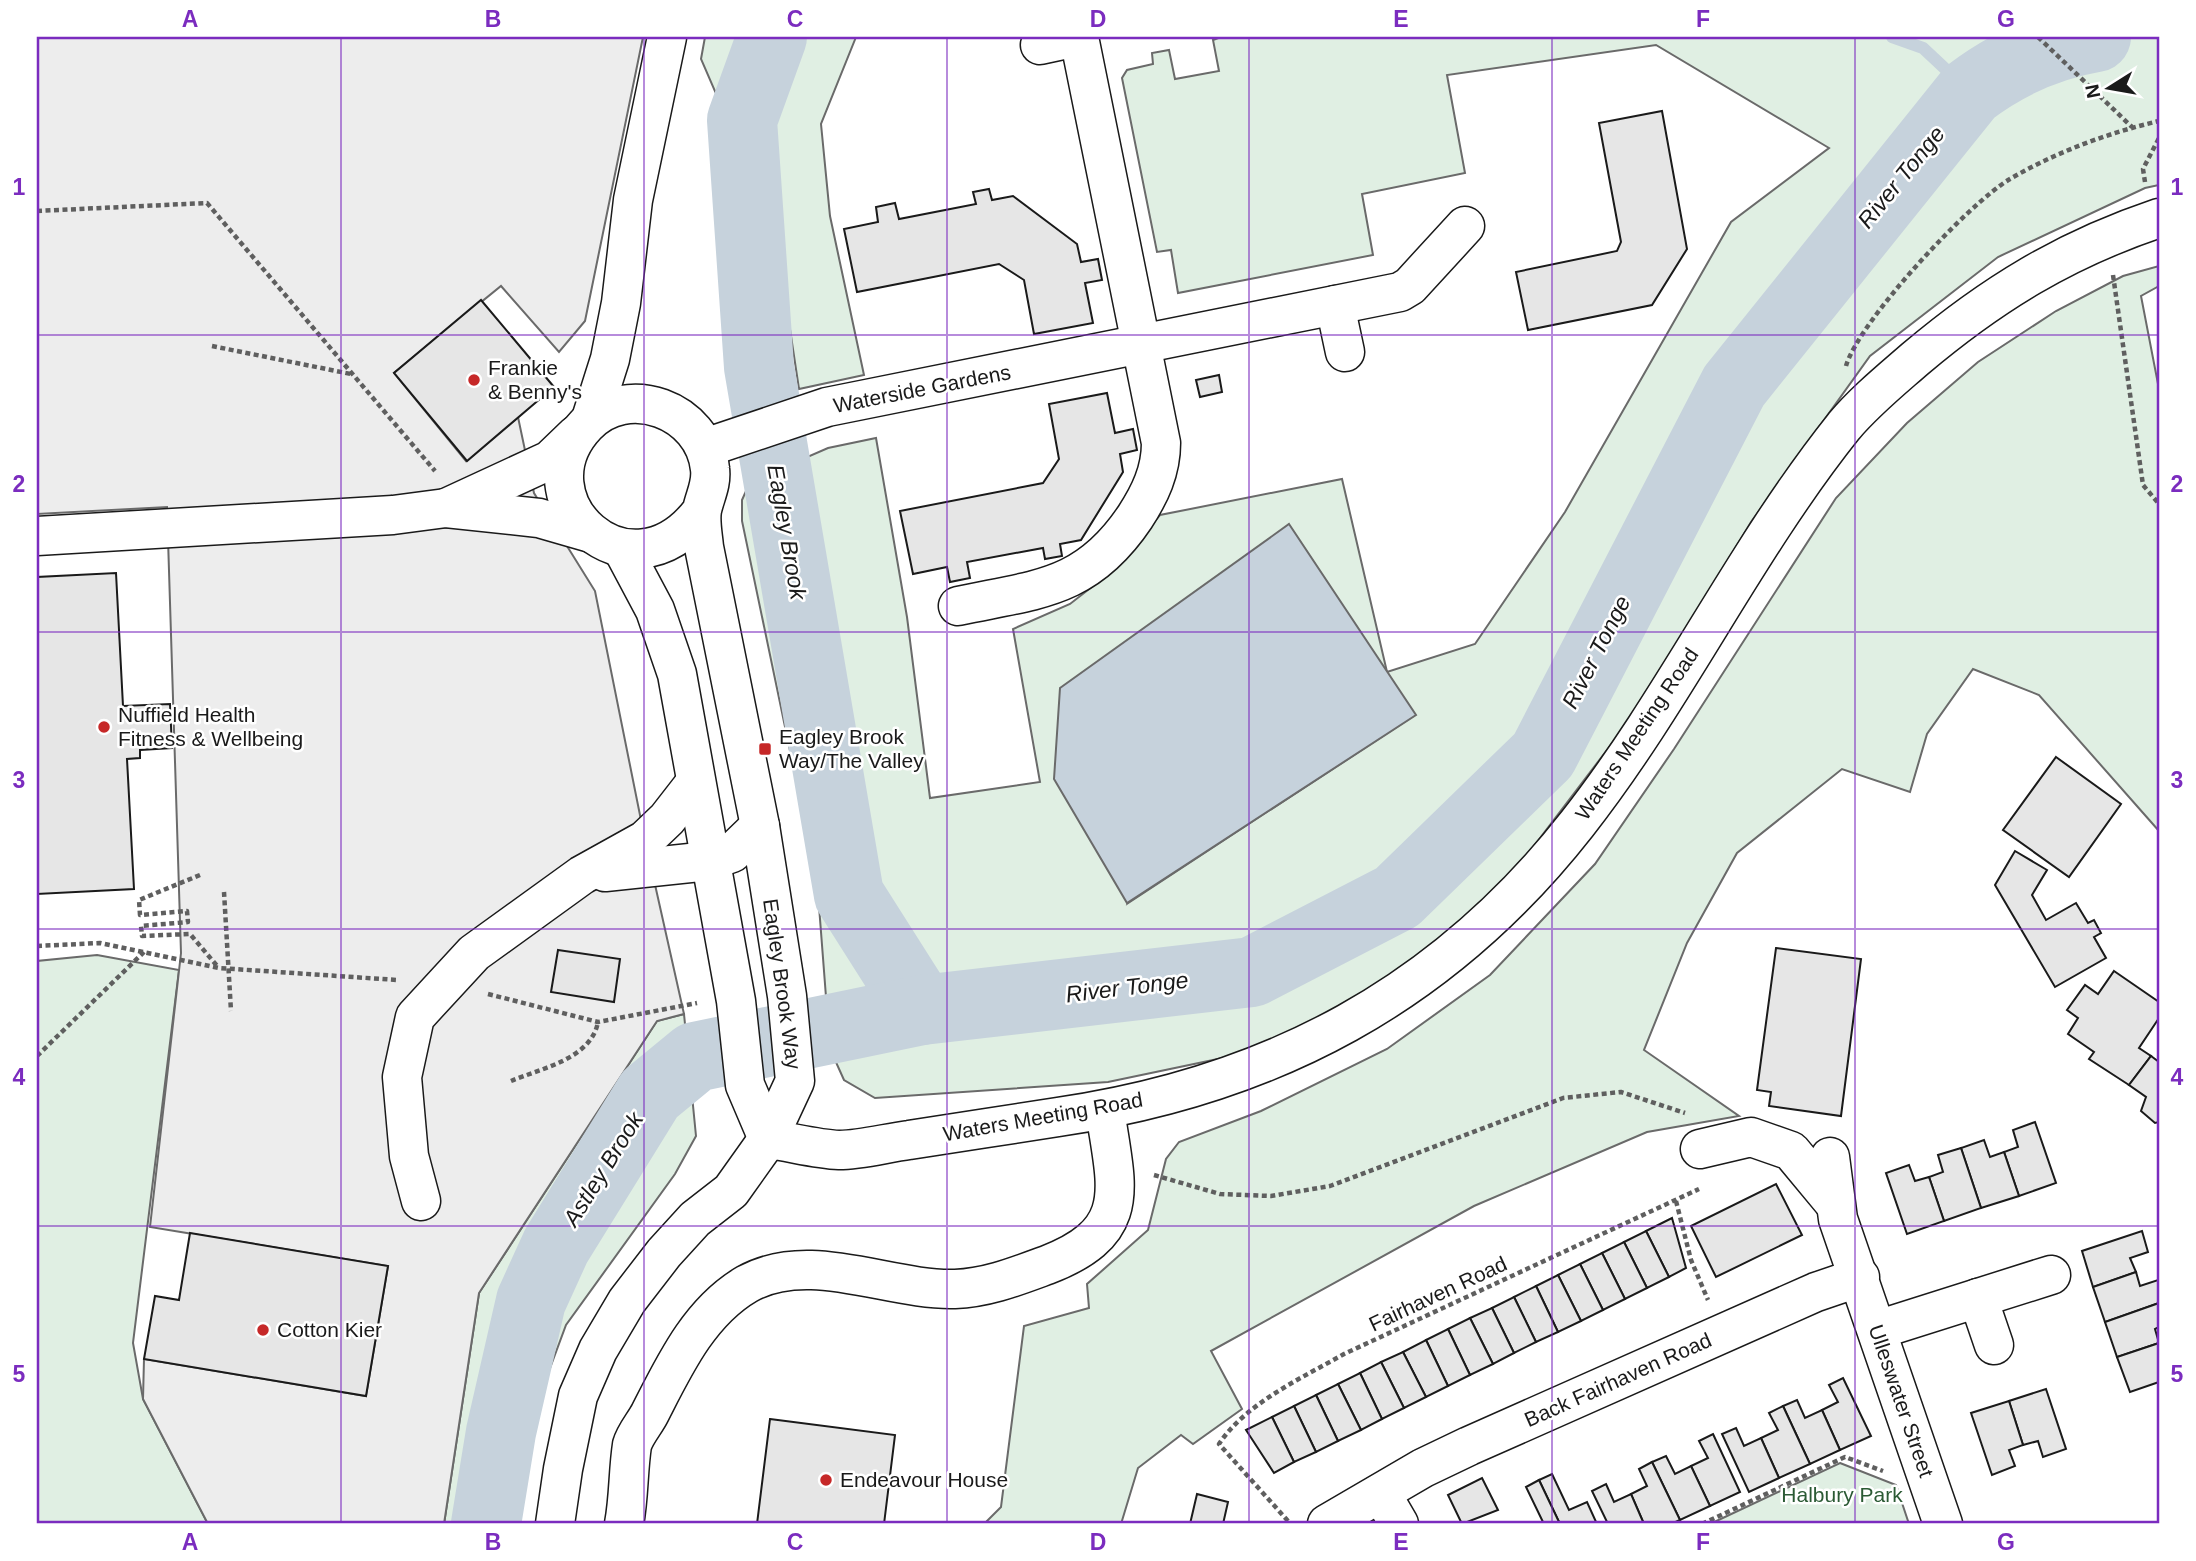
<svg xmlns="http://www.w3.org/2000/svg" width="2196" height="1561" viewBox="0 0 2196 1561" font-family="Helvetica,sans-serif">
	<rect width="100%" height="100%" fill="#fff"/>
	<!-- green -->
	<g fill="#e0efe3" stroke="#6a6a6a" stroke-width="2" fill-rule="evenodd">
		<polygon points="705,37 856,37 821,124 830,216 864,375 799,389 775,230 701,59"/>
		<path d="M1221,37H2159V185L2145,188L1998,257L1870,356L1751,522L1642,704L1499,892L1375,990L1256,1051L1108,1082L875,1098L844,1080L830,1049L817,880L742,521V500L750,482L828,448L876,438L907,617L930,798L1040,782L1013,629L1070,604L1111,572L1160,515L1342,479L1387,672L1475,644L1565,512L1731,222L1829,148L1656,45L1447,75L1465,173L1362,194L1373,255L1178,293L1171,250L1157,252L1122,78L1127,70L1153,64L1152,53L1169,50L1175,79L1219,71L1213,40ZM1289,525L1415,715L1128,903Z"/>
		<polygon points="2159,266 2159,286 2141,296 2159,389 2159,831 2039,695 1973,669 1927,734 1910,792 1842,769 1737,853 1687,943 1644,1050 1739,1116 1647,1132 1474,1206 1211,1351 1242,1409 1193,1444 1181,1435 1138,1468 1121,1524 984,1524 1001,1507 1024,1326 1089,1308 1087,1284 1148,1230 1166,1159 1179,1142 1261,1111 1387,1049 1490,975 1595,864 1674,749 1836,498 1907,423 1978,362 2056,311 2123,276"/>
		<polygon points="97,955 179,970 133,1343 143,1399 208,1524 37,1524 37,961"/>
		<polygon points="684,1014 696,1136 675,1174 566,1325 536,1406 509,1524 444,1524 479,1293 657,1021"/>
		<polygon points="1840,1463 1896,1485 1909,1524 1710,1524"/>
	</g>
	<!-- parking -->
	<polygon fill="#ededed" stroke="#6a6a6a" stroke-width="2" points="37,37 643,37 585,321 559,352 501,286 394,373 466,461 518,417 534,493 595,591 645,840 684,1014 657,1021 479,1293 444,1524 208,1524 143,1399 144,1359 366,1396 388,1266 150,1227 181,953 167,507 37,514"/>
	<!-- water -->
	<polygon fill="#c6d2dc" stroke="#6a6a6a" stroke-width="2" points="1289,524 1416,715 1127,903 1054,779 1060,688"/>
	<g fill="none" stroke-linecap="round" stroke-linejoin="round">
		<!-- stream -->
		<polyline stroke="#c6d2dc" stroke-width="12" points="1892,37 1923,48 1970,92"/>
		<!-- river -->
		<g stroke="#c6d2dc" stroke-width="70">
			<polyline points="772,37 742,120 759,367 849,895 922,1010"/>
			<path d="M486,1524L501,1432L531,1301L556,1246L650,1094L695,1057L922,1010L1252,972L1397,897L1543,755L1734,386L1970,92C2007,64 2049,45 2096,37"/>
		</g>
	</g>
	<!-- building -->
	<g fill="#e6e6e6" stroke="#1a1a1a" stroke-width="2">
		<polygon points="1662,111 1687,249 1652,305 1528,330 1516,272 1617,251 1621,242 1599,123"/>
		<polygon points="989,189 992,200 1013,196 1077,244 1081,262 1098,259 1102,280 1085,283 1093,323 1034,334 1024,280 999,264 857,292 844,229 878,222 876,207 895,203 899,219 976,204 973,192"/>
		<polygon points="481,300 554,387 467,461 394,373"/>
		<polygon points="1219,375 1222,392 1200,397 1196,380"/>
		<polygon points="1107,393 1115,433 1133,429 1137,450 1120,454 1123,472 1081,540 1060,544 1062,556 1045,559 1043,548 967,562 970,578 950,582 947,567 913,574 900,511 1043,483 1059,459 1049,404"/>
		<polygon points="116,573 123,706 170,704 172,748 140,750 140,758 127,759 134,889 37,894 37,577"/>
		<polygon points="2056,757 2121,804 2069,877 2003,830"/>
		<polygon points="2015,851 2047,870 2032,895 2046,920 2076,903 2088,923 2094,920 2101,933 2094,937 2106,958 2055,987 1995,885"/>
		<polygon points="1776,948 1861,959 1841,1116 1769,1106 1771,1092 1757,1090"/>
		<polygon points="558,950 620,959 614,1002 551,992"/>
		<polygon points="2114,971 2159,1002 2159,1018 2139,1048 2151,1056 2129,1085 2089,1059 2094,1052 2068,1034 2078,1018 2067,1010 2085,985 2098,994"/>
		<polygon points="2151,1056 2159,1062 2159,1122 2155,1123 2141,1111 2146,1097 2129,1085"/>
		<polygon points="2035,1122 2056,1183 2019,1196 2004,1152 2018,1147 2013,1130"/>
		<polygon points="1984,1140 1990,1157 2004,1152 2019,1196 1981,1208 1961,1148"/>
		<polygon points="1961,1148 1981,1208 1944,1221 1929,1177 1943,1172 1938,1155"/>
		<polygon points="1909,1165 1915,1181 1929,1177 1944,1221 1907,1234 1886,1173"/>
		<polygon points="1776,1184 1802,1235 1716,1277 1691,1226"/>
		<polygon points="1672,1218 1686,1268 1669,1277 1646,1231"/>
		<polygon points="1646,1231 1669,1277 1647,1288 1624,1242"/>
		<polygon points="2142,1231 2148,1252 2130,1258 2136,1272 2093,1287 2082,1251"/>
		<polygon points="190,1233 388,1266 366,1396 144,1359 155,1296 179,1300"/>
		<polygon points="1624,1242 1647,1288 1625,1299 1602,1253"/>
		<polygon points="1602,1253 1625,1299 1603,1310 1580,1264"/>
		<polygon points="1580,1264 1603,1310 1581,1321 1558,1275"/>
		<polygon points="2136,1272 2140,1286 2158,1280 2159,1303 2105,1322 2093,1287"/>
		<polygon points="1558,1275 1581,1321 1558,1332 1536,1286"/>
		<polygon points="1536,1286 1558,1332 1536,1342 1514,1297"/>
		<polygon points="1514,1297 1536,1342 1514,1353 1492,1308"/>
		<polygon points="2159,1303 2159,1327 2155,1329 2159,1343 2117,1357 2105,1322"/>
		<polygon points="1492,1308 1514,1353 1493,1364 1470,1318"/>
		<polygon points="1470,1318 1493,1364 1470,1375 1448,1329"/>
		<polygon points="1448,1329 1470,1375 1448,1386 1426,1340"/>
		<polygon points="1426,1340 1448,1386 1426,1397 1403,1352"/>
		<polygon points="2159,1343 2159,1382 2130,1392 2117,1357"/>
		<polygon points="1403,1352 1426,1397 1404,1408 1381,1362"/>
		<polygon points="1381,1362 1404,1408 1382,1419 1360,1373"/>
		<polygon points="1360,1373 1382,1419 1361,1430 1338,1384"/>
		<polygon points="1843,1378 1871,1436 1840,1450 1822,1410 1838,1402 1829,1385"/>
		<polygon points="1338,1384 1361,1430 1338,1441 1316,1395"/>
		<polygon points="2046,1389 2066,1449 2043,1457 2038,1441 2023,1445 2009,1401"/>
		<polygon points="1316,1395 1338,1441 1316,1452 1294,1406"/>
		<polygon points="1797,1400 1805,1418 1822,1410 1840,1450 1810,1464 1783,1406"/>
		<polygon points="2009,1401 2023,1445 2009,1450 2015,1466 1992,1475 1971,1413"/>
		<polygon points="1294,1406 1316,1452 1294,1462 1272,1417"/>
		<polygon points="1783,1406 1810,1464 1779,1478 1761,1438 1778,1430 1769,1413"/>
		<polygon points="1272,1417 1294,1462 1274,1473 1246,1430"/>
		<polygon points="770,1419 895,1435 884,1524 757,1524"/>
		<polygon points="1736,1428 1744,1446 1761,1438 1779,1478 1749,1492 1722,1434"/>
		<polygon points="1713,1434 1740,1492 1710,1506 1691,1466 1708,1458 1699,1441"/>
		<polygon points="1666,1456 1675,1474 1691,1466 1710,1506 1680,1520 1652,1462"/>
		<polygon points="1652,1462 1680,1520 1671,1524 1644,1524 1631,1494 1647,1486 1639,1469"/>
		<polygon points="1552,1474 1569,1510 1587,1502 1597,1524 1560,1524 1539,1480"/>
		<polygon points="1482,1478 1498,1510 1462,1524 1448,1495"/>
		<polygon points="1539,1480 1560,1524 1538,1524 1543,1522 1526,1487"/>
		<polygon points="1606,1484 1614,1502 1631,1494 1644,1524 1608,1524 1592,1491"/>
		<polygon points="1197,1494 1228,1502 1223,1524 1190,1524"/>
	</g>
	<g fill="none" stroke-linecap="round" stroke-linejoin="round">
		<defs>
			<g id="minor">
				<polyline points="1040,45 1077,37"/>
				<polyline points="1335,305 1345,352"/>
				<polyline points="591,419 610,359 621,303 633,200 667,37"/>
				<polyline points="705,448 827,407 1400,292 1410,286 1465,226"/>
				<polyline points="446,508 550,460 576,435"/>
				<polyline points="37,536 393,515 446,508 539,518 591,533"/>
				<polyline points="622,548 655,610 677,674 736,1001 745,1085 768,1139"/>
				<path d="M958,606C1037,589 1086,590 1135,517C1150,494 1161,471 1161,443L1079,37"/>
				<polyline points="605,872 709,861 732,853 760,826"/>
				<path d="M768,1139C791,1142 816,1149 839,1150C861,1150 886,1143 909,1140C959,1132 1008,1125 1058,1117C1271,1086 1443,995 1577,824C1676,698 1744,551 1844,426C1865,401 1891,380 1915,359C1992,294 2064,250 2159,218"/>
				<polyline points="1700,1149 1751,1137 1791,1151 1835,1204"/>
				<polyline points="1830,1157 1838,1219 1943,1524"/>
				<polyline points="421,1201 409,1156 402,1077 415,1017 474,953 582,875 645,840 667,819 695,783"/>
				<polyline points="1978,1298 1994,1345"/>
				<polyline points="1877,1330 2051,1275"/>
				<polyline points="1381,1493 1399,1524"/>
				<path d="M555,1524L563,1469L578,1396L598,1350L627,1301L664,1253L695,1219L731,1191L768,1139L795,1081L787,996L760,826L704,547C703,536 700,521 702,510C705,496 712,484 710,469C704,410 627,381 586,425C516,499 629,606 701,512"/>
				<path d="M624,1524C629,1498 628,1471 632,1445C635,1434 645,1423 650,1413C674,1366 699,1312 747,1284C810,1249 889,1291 955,1289C987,1288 1017,1276 1047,1265C1135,1231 1116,1187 1105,1110"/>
				<polyline points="1327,1524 1423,1468 1469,1446 1816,1292 1860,1277"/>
			</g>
		</defs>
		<!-- minor casing -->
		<use href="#minor" stroke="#1a1a1a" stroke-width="41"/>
		<!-- path -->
		<g stroke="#5f5f5f" stroke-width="4.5" stroke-dasharray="5 3.5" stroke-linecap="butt">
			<polyline points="2038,37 2132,127"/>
			<polyline points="2145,182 2143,169 2159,138"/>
			<polyline points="37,211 207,203 435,471"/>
			<polyline points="2113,275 2143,485 2159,504"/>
			<polyline points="212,346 351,374"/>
			<path d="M1846,366C1859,321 1969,203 2010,179C2056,152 2108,133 2159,121"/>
			<polyline points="200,875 139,900 140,915 187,911 188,922 141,926 142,936 190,934 218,967"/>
			<polyline points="224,892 231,1011"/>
			<polyline points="37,946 100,943 219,968 397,980"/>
			<polyline points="488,994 598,1022 697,1003"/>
			<polyline points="37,1056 144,952"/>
			<path d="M511,1081C542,1068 591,1059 598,1022"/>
			<polyline points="1154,1175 1220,1194 1271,1196 1330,1186 1563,1098 1621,1092 1685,1113"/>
			<polyline points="1676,1201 1691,1260 1708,1300"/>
			<path d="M1288,1521L1219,1444C1246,1403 1302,1378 1344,1354L1699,1189"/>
			<polyline points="1702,1524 1845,1457 1883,1471"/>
		</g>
		<!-- minor -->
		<use href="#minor" stroke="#fff" stroke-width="38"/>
	</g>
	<!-- grid -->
	<path fill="none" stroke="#7b2cbf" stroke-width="2" stroke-opacity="0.55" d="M341,37V1524M644,37V1524M947,37V1524M1249,37V1524M1552,37V1524M1855,37V1524M37,335H2159M37,632H2159M37,929H2159M37,1226H2159"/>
	<!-- markers -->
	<g fill="#c62828" stroke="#fff" stroke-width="2.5">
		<circle cx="474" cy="380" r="7"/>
		<circle cx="104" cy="727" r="7"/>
		<rect x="758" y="742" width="14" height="14" rx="3.5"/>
		<circle cx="263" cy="1330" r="7"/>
		<circle cx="826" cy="1480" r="7"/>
	</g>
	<g text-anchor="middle" stroke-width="5" stroke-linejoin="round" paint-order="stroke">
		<!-- poi labels -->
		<g font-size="21" fill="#1a1a1a" stroke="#fff" text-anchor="start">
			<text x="488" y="375">Frankie<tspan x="488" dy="24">&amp; Benny's</tspan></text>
			<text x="118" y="722">Nuffield Health<tspan x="118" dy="24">Fitness &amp; Wellbeing</tspan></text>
			<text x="779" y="744">Eagley Brook<tspan x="779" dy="24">Way/The Valley</tspan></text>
			<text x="277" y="1337">Cotton Kier</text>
			<text x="840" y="1487">Endeavour House</text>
		</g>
		<!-- street labels -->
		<g font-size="21" fill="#1a1a1a" stroke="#fff">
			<text transform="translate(922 389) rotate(-11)" y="7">Waterside Gardens</text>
			<text transform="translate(1637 734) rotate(-56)" y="7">Waters Meeting Road</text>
			<text transform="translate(782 984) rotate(82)" y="7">Eagley Brook Way</text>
			<text transform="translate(1043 1117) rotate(-10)" y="7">Waters Meeting Road</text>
			<text transform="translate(1438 1294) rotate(-25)" y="7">Fairhaven Road</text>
			<text transform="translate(1618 1380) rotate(-24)" y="7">Back Fairhaven Road</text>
			<text transform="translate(1901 1401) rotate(71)" y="7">Ulleswater Street</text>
		</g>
		<!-- park labels -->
		<g font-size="21" fill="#2b5a34" stroke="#fff">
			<text x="1842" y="1502">Halbury Park</text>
		</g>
		<!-- water labels -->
		<g font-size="23" font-style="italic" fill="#1a1a1a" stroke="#fff">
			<text transform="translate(1901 177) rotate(-51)" y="8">River Tonge</text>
			<text transform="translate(787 532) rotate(80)" y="8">Eagley Brook</text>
			<text transform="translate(1596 652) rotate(-63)" y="8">River Tonge</text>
			<text transform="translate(1127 987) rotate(-7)" y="8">River Tonge</text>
			<text transform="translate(603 1169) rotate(-58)" y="8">Astley Brook</text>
		</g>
	</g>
	<!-- border -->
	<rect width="2196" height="1561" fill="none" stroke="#ffffff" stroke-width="77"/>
	<!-- north arrow -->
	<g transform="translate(2109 88) rotate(259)" stroke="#ffffff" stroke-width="5" paint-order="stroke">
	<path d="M0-5L12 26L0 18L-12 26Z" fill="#1a1a1a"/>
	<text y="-10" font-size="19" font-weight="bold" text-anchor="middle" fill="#1a1a1a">N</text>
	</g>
	<rect x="38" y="38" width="2120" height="1484" fill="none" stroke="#7b2cbf" stroke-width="2.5"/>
	<g font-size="23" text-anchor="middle" font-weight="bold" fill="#7b2cbf">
		<text x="190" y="27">A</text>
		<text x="493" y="27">B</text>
		<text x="795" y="27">C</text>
		<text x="1098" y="27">D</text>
		<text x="1401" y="27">E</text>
		<text x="1703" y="27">F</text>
		<text x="2006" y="27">G</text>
		<text x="19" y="195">1</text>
		<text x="2177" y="195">1</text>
		<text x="19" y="492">2</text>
		<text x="2177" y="492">2</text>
		<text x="19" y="788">3</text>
		<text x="2177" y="788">3</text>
		<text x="19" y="1085">4</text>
		<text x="2177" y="1085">4</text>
		<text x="19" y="1382">5</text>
		<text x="2177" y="1382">5</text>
		<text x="190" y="1550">A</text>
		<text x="493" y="1550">B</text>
		<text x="795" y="1550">C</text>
		<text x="1098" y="1550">D</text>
		<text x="1401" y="1550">E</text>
		<text x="1703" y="1550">F</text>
		<text x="2006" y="1550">G</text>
	</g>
</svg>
